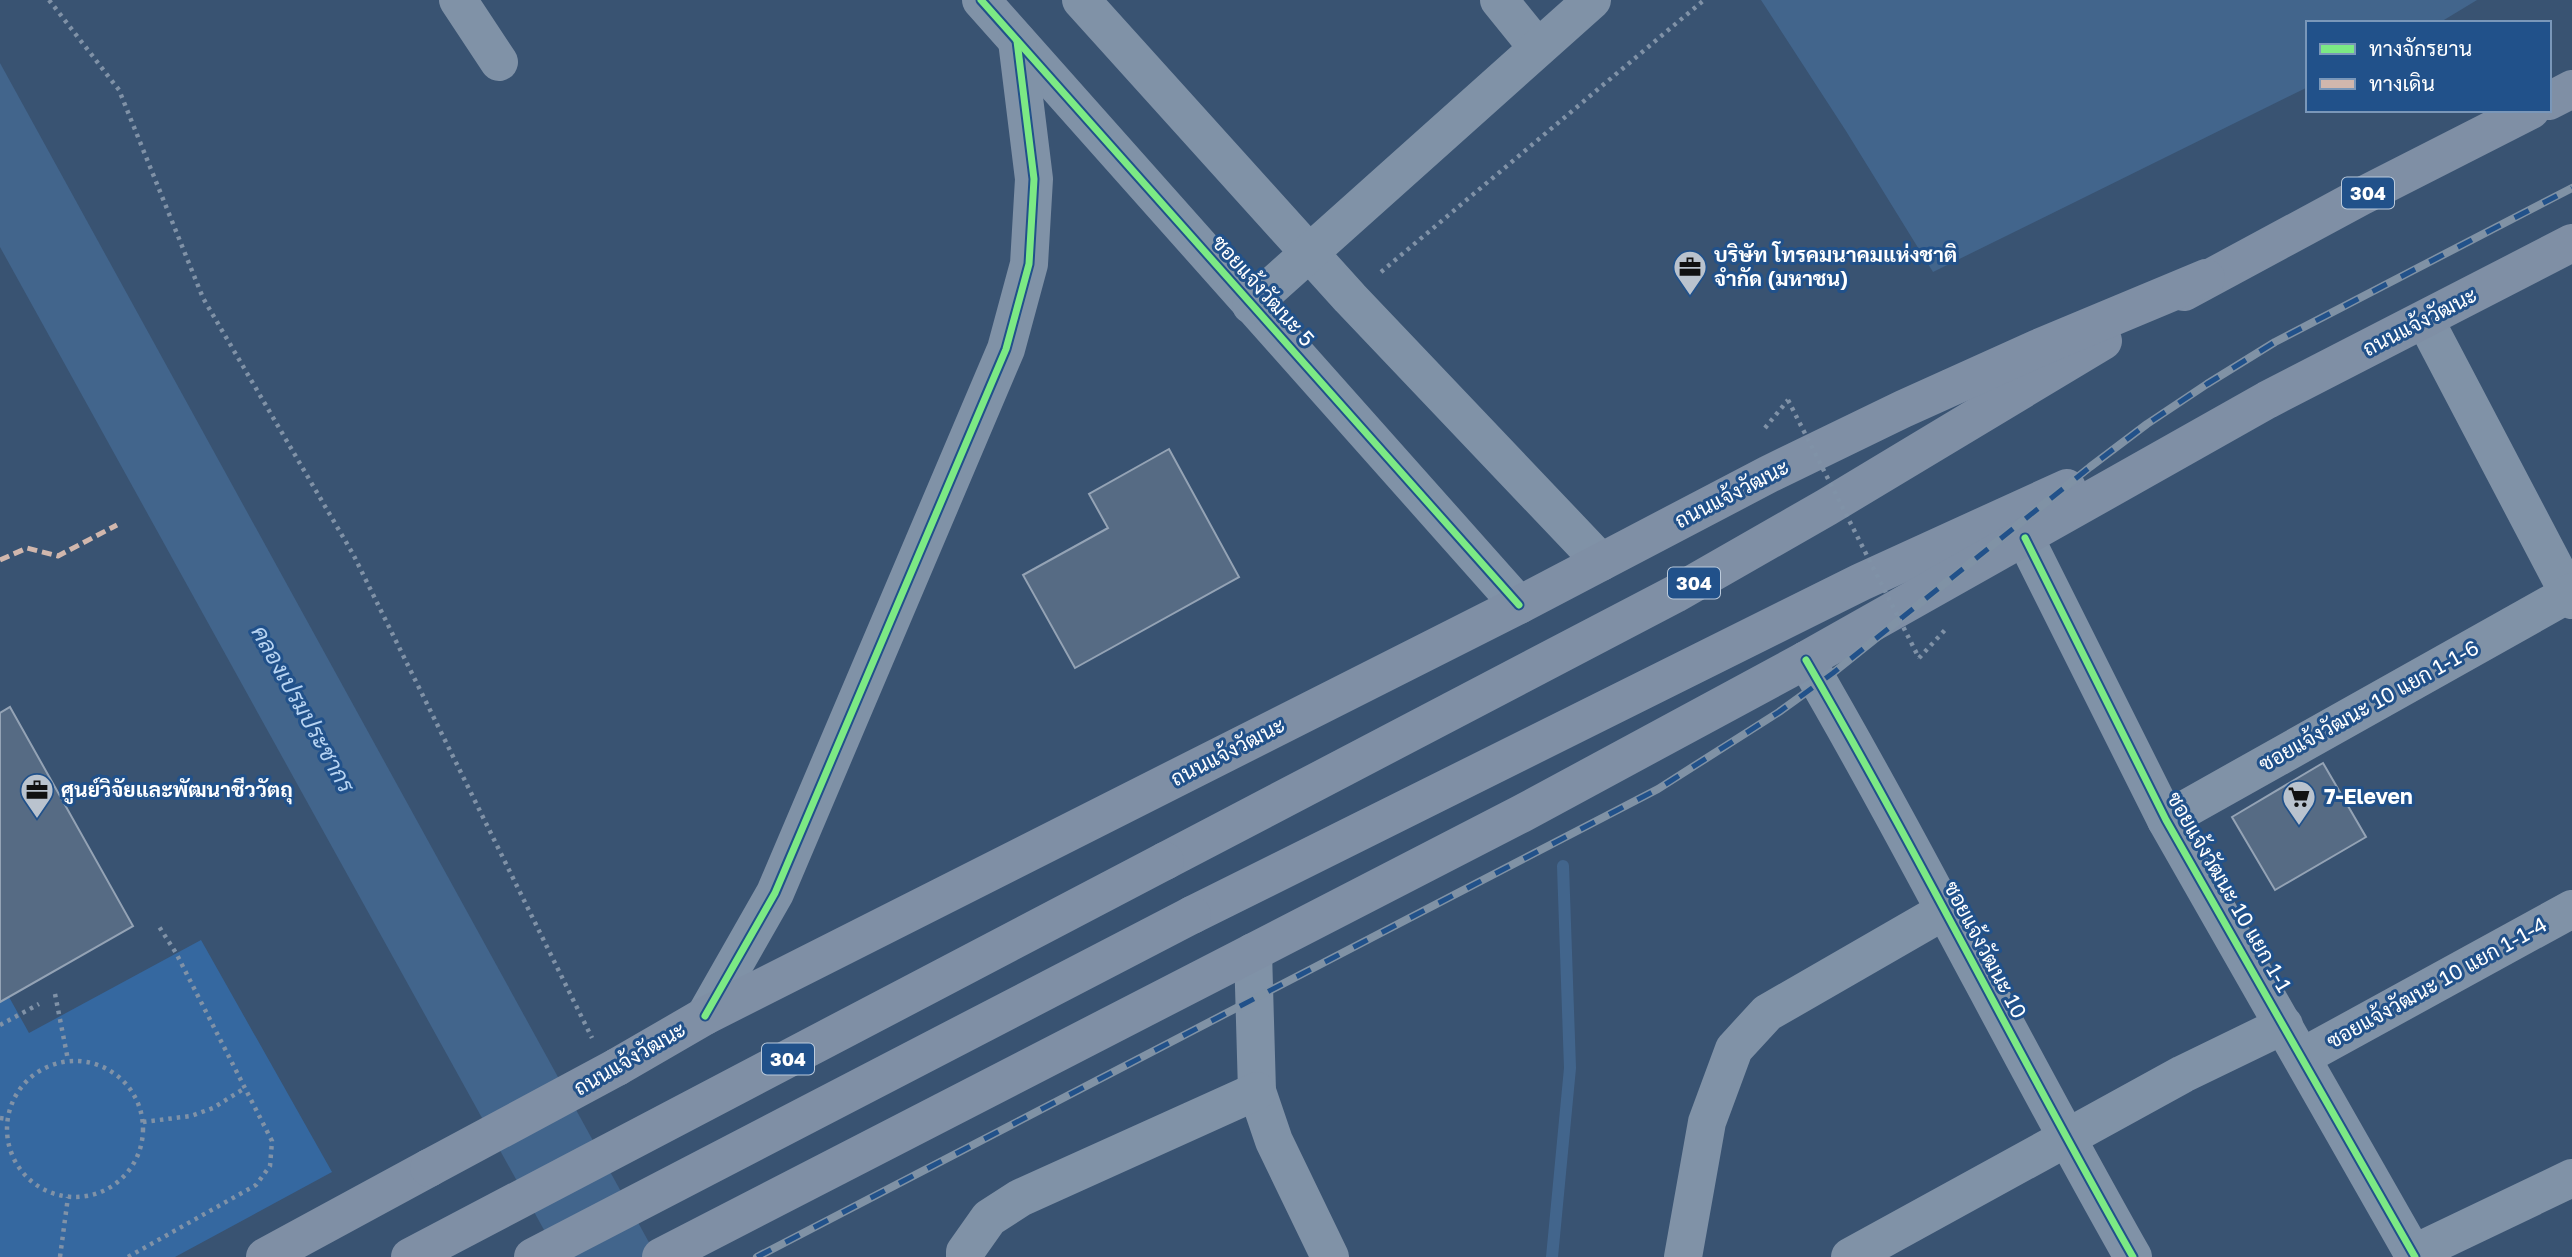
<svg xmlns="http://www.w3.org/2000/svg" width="2572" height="1257" viewBox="0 0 2572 1257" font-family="'Golos Text',Sarabun,sans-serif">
	<rect width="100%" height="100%" fill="#395372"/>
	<!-- green -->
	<polygon fill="#3568a0" points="201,940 332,1172 175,1257 0,1257 0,1002 9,997 29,1033"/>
	<!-- water -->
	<g fill="#42658c">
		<polygon points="1761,0 2477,0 2439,23 2308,23 2308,87 1933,272 1846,131"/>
		<polygon points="0,63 657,1257 559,1257 0,247"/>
	</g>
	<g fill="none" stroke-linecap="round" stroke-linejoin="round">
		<!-- stream -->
		<polyline stroke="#42658c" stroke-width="12" points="1552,1257 1570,1068 1563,866"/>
	</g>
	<!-- building -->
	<g fill="#566b84" stroke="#94a3b5" stroke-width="2">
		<polygon points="1169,449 1239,577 1075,668 1023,575 1108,528 1089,494"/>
		<polygon points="10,707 133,926 0,1002 0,713"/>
		<polygon points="2323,763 2366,837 2275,890 2232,817"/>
	</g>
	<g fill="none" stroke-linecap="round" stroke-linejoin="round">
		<!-- path -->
		<g stroke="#8092a7" stroke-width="4.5" stroke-dasharray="3.5 5" stroke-linecap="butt">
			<polyline points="49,0 119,90 203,298 353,554 592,1038"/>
			<polyline points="1381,272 1704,0"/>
			<polyline points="1765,428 1788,400"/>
			<polyline points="1919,658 1945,630"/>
			<polyline points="55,994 68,1060"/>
			<polyline points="0,1025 39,1004"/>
			<circle cx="75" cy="1129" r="68"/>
			<polyline points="0,1118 8,1119"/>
			<polyline points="143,1122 191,1116 213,1108 245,1088"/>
			<polyline points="60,1257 68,1197"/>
			<polyline points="128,1257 256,1185 270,1166 272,1141 176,953 158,925"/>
		</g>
		<!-- minor -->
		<g stroke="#8092a7" stroke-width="38">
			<polyline points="458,0 499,62"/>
			<polyline points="981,0 1519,605"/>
			<polyline points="1081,0 1350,298 1601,562"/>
			<polyline points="1499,0 1537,47"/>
			<polyline points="1251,305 1592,0"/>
			<polyline points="2425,320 2572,600"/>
			<polyline points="2025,538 2166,820 2415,1257"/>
			<path d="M1806,660C1920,856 2021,1060 2133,1257"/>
			<polyline points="2166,820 2572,592"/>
			<polyline points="1253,952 1257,1091 1274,1141 1330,1257"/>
			<polyline points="705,1016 775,893 1006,349 1029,264 1034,179 1017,41"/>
			<polyline points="2302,1057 2572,909"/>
			<polyline points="2413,1254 2572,1178"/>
			<polyline points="965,1257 965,1252 989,1218 1020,1198 1257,1091"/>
			<polyline points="1683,1257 1707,1122 1734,1049 1767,1013 1944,911"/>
			<polyline points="1850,1257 2183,1074 2284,1025"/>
		</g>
		<!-- major -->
		<g stroke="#7f8fa5" stroke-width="38">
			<polyline points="2549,101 2572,89"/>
			<polyline points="2184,292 2362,196 2531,110"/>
			<polyline points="1165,861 1675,594 1827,507 2103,341"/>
			<polyline points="1192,915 1861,582 2067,488"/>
			<polyline points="617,1067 705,1016 1519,605 1769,474 1903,409 2036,349 2206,278"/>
			<polyline points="265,1257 429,1168"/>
			<polyline points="661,1257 1521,814 1806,660 2267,400 2572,243"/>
		</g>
		<defs>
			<polyline id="rail" points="757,1257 1658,789 1779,712 1833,673 2090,467 2147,424 2207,384 2275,342 2572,188"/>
		</defs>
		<!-- rail casing -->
		<use href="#rail" stroke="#8092a5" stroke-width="8"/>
		<!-- rail -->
		<use href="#rail" stroke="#21518a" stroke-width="5" stroke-dasharray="16" stroke-linecap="butt"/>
		<!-- path-bridge -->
		<polyline stroke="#8092a7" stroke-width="4.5" stroke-dasharray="3.5 5" stroke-linecap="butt" points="1788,400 1919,658"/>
		<!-- major-bridge -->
		<g stroke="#7f8fa5" stroke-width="38">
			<polyline points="429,1168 617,1067"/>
			<polyline points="410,1257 1165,861"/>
			<polyline points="533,1257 1192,915"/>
		</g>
		<!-- quiet -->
		<polyline stroke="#d1b7ad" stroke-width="5" stroke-dasharray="10 5" stroke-linecap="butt" points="0,560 27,548 58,556 117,525"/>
		<defs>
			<g id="cycleway">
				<polyline points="981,0 1519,605"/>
				<polyline points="2025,538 2166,820 2415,1257"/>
				<path d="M1806,660C1920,856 2021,1060 2133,1257"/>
				<polyline points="705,1016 775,893 1006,349 1029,264 1034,179 1017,41"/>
			</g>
		</defs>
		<!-- cycleway casing -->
		<use href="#cycleway" stroke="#21518a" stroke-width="11"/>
		<!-- cycleway -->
		<use href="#cycleway" stroke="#7ce984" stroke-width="7"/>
	</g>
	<!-- icons -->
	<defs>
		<symbol id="office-pin" viewBox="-11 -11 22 30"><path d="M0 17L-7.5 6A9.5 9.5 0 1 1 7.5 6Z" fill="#bac3ce" stroke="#21518a"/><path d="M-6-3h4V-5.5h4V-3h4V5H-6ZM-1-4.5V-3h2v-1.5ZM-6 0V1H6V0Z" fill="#111"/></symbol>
		<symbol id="supermarket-pin" viewBox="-11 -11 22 30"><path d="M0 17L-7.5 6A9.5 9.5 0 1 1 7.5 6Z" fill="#bac3ce" stroke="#21518a"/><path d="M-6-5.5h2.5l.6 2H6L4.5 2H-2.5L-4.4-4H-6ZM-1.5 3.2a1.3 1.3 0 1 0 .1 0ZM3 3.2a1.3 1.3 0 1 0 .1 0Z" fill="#111"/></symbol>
	</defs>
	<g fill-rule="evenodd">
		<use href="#office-pin" x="1671" y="248" width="38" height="52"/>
		<use href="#office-pin" x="18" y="771" width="38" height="52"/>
		<use href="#supermarket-pin" x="2280" y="778" width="38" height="52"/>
	</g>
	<g text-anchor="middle" stroke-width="6" stroke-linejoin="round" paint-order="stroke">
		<!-- shield labels -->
		<g fill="#21518a" stroke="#bccbdc" stroke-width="2">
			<rect x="2342" y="177.5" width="52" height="31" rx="5"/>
			<rect x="1668" y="567.5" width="52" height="31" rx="5"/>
			<rect x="762" y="1043.5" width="52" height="31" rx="5"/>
		</g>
		<g font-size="19" font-weight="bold" fill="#fff">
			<text x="2368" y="200">304</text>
			<text x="1694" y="590">304</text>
			<text x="788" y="1066">304</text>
		</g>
		<!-- poi labels -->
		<g font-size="21" font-weight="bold" fill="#fff" stroke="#21518a" text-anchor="start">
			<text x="1714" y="262">บริษัท โทรคมนาคมแห่งชาติ<tspan x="1714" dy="24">จำกัด (มหาชน)</tspan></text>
			<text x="61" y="797">ศูนย์วิจัยและพัฒนาชีววัตถุ</text>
			<text x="2324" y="804">7-Eleven</text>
		</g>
		<!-- street labels -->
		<g font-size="21" fill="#fff" stroke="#21518a">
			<text transform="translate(1263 291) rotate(48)" y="7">ซอยแจ้งวัฒนะ 5</text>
			<text transform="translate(2420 322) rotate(-27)" y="7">ถนนแจ้งวัฒนะ</text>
			<text transform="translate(1732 494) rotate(-27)" y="7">ถนนแจ้งวัฒนะ</text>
			<text transform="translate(2369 706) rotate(-29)" y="7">ซอยแจ้งวัฒนะ 10 แยก 1-1-6</text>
			<text transform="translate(1228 752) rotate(-27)" y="7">ถนนแจ้งวัฒนะ</text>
			<text transform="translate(2229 892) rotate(60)" y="7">ซอยแจ้งวัฒนะ 10 แยก 1-1</text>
			<text transform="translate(1985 950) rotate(62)" y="7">ซอยแจ้งวัฒนะ 10</text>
			<text transform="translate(2437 983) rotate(-29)" y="7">ซอยแจ้งวัฒนะ 10 แยก 1-1-4</text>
			<text transform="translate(630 1059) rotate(-30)" y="7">ถนนแจ้งวัฒนะ</text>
		</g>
		<!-- water labels -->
		<g font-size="23" font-style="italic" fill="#b8d4f2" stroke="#21518a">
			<text transform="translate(303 709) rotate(61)" y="8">คลองเปรมประชากร</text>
		</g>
	</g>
	<!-- legend -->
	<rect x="2306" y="21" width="245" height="91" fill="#21518a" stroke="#7a97b9" stroke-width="2"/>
	<rect x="2320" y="44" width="35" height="10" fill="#7ce984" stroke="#7a97b9" stroke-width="2"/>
	<text x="2369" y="56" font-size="21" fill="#ffffff">ทางจักรยาน</text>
	<rect x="2320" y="79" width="35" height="10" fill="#d1b7ad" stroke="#7a97b9" stroke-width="2"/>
	<text x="2369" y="91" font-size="21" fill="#ffffff">ทางเดิน</text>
</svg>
